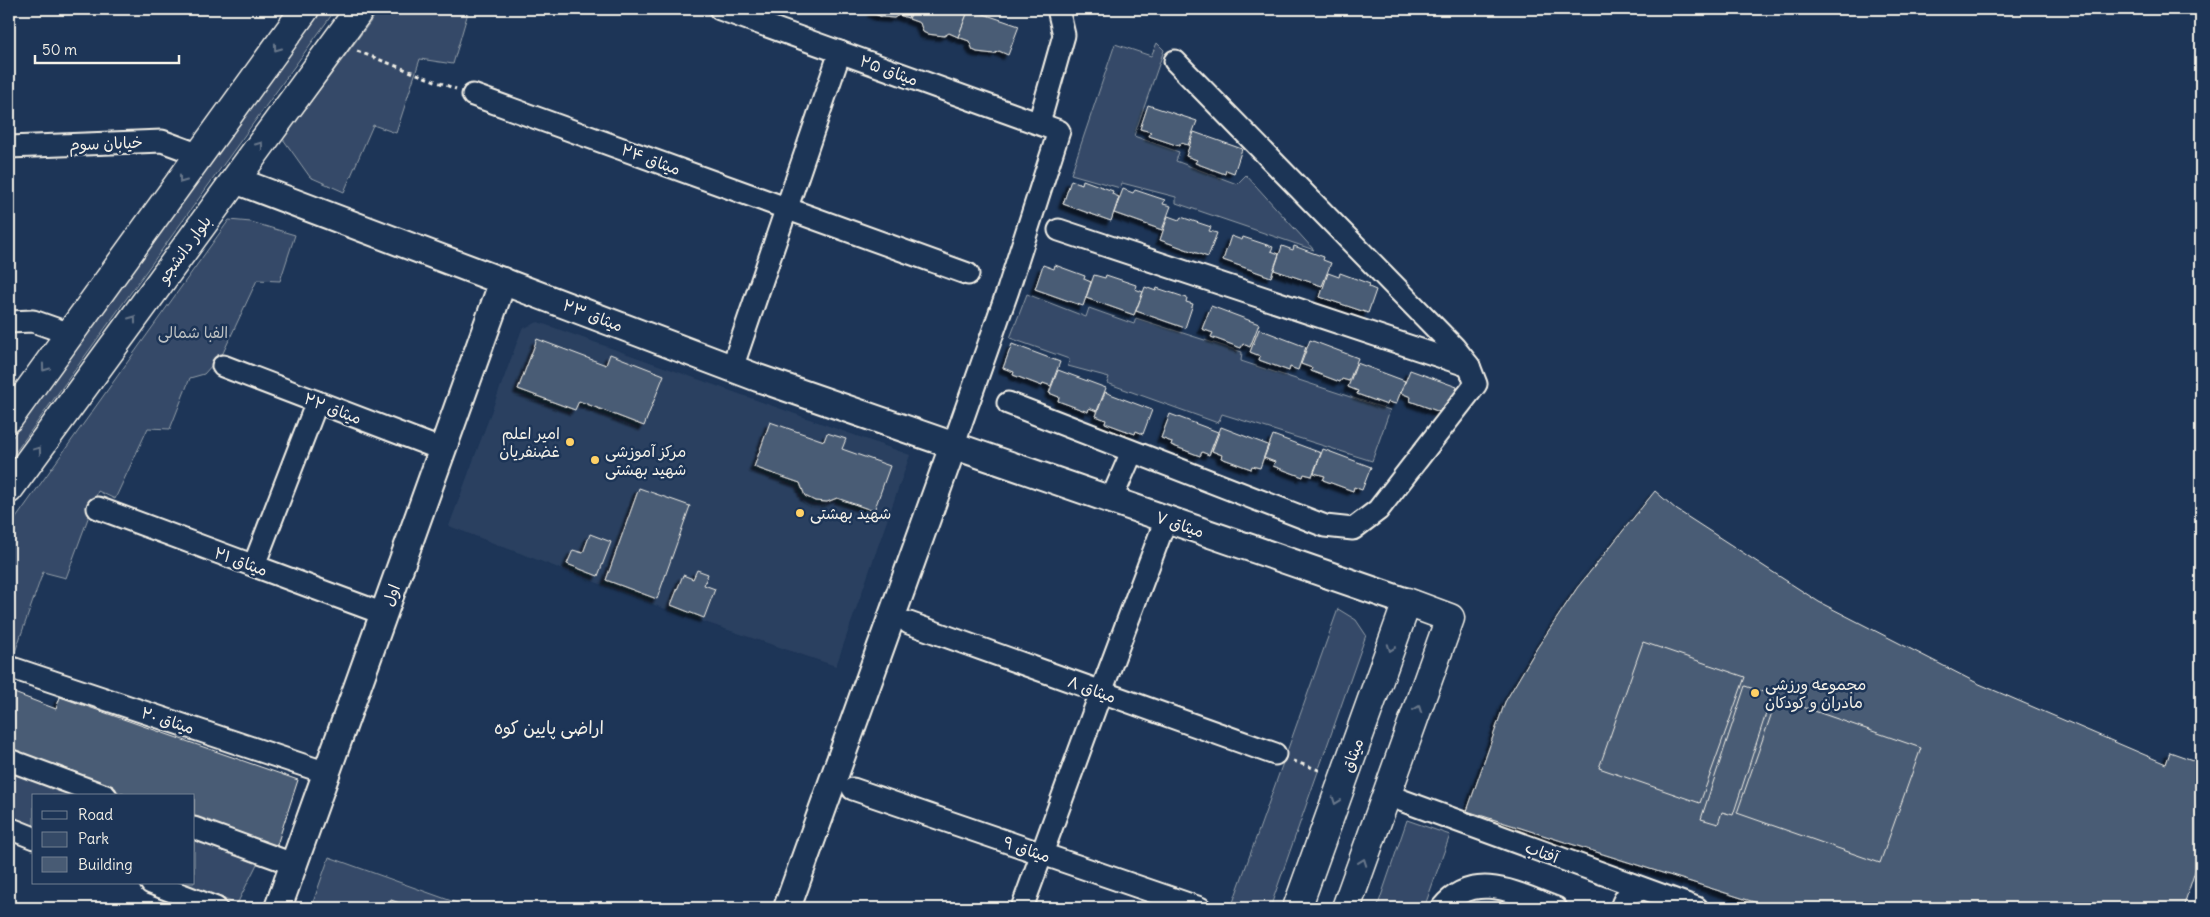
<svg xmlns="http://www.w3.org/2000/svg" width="2210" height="917" viewBox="0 0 2210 917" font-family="Delius,'Playpen Sans Arabic',sans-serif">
	<defs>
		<filter id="shadow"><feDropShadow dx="-4.5" dy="4.5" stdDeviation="1" flood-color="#0009"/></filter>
	</defs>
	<rect width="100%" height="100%" fill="#1d3557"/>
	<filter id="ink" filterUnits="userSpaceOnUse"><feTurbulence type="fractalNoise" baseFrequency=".02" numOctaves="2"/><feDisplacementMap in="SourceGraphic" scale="10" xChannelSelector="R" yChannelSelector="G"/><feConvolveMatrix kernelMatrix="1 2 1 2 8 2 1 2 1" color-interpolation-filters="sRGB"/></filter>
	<g filter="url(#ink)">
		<!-- built -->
		<polygon fill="#2a4060" points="538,322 910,455 836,666 660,607 449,526 522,329"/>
		<!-- green -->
		<g fill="#354a67" stroke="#949ea8">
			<polygon points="323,9 336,9 9,461 9,442"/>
			<polygon points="380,9 469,9 453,64 420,59 396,133 373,125 344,192 310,177 283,139"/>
			<polygon points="1157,43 1164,50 1134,136 1179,152 1176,161 1237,184 1246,175 1314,250 1176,203 1176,197 1122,183 1120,188 1071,174 1115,44 1151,56"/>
			<polygon points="229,220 251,222 295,235 280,281 257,280 223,353 204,374 190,378 170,429 148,428 115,499 98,491 66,578 43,572 14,655 9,654 9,528"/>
			<polygon points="1027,294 1086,317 1089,308 1134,324 1136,318 1242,352 1241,361 1390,410 1372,461 1222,414 1218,423 1107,383 1109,377 1068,366 1069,359 1010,338"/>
			<polygon points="1338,609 1356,620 1366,635 1270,908 1231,908"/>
			<polygon points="9,771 78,796 34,796 34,827 9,817"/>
			<polygon points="1407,820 1450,835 1424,908 1377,908"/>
			<polygon points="194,837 259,860 237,904 183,883 194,883"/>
			<polygon points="329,857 471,908 311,908"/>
		</g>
		<!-- building -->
		<g fill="#485b74" stroke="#f4f1e8" filter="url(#shadow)">
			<polygon points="871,9 911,9 908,18 899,15 894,18 882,17 873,13"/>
			<polygon points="913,9 969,9 958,37 949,33 944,36 927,34 923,32 920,23 909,19"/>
			<polygon points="969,9 1019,26 1008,55 999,51 994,54 977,52 973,50 969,41 958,37"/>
			<polygon points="1148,105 1197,121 1188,145 1181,143 1179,146 1149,136 1151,132 1140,129"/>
			<polygon points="1194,132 1242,149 1234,173 1226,170 1225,174 1195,163 1197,160 1186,156"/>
			<polygon points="1071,180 1082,184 1083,180 1113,191 1112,194 1119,197 1111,221 1063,204"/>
			<polygon points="1123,189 1133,193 1135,190 1165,200 1163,204 1171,206 1162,230 1114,213"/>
			<polygon points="1168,216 1179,220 1181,217 1211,227 1209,231 1217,233 1208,257 1160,240"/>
			<polygon points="1231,236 1242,240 1243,237 1273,247 1271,251 1279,254 1271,277 1223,260"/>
			<polygon points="1282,246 1293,250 1294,246 1324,257 1323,260 1331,263 1322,286 1274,270"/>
			<polygon points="1043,265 1054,269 1055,265 1085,276 1084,279 1091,282 1083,306 1035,289"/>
			<polygon points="1328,273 1339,277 1340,273 1370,284 1369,287 1376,290 1368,313 1320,297"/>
			<polygon points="1094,275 1105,278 1106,275 1136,285 1135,289 1143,292 1134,315 1086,298"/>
			<polygon points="1145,287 1156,291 1157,288 1187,298 1186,302 1193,304 1185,328 1136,311"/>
			<polygon points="1211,306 1259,324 1250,347 1243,344 1241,348 1211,337 1213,333 1202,329"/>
			<polygon points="1259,329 1306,347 1298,370 1290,367 1289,371 1259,360 1260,356 1250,352"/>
			<polygon points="537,339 606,365 610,354 664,375 644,426 579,401 575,410 518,389"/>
			<polygon points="1310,340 1358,358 1349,381 1342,379 1340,382 1311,371 1312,368 1301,364"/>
			<polygon points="1012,344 1060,362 1051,386 1043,383 1042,386 1013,375 1014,372 1003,368"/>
			<polygon points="1357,363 1405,381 1396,404 1388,402 1387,405 1357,394 1358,391 1348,387"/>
			<polygon points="1058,370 1106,388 1097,411 1089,408 1088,412 1058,401 1059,397 1049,393"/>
			<polygon points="1410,370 1457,387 1449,411 1441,408 1440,412 1410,401 1411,397 1401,393"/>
			<polygon points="1105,392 1152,410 1143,434 1136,431 1135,434 1105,423 1106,420 1096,416"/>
			<polygon points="1170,414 1218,432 1209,455 1202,452 1200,456 1171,445 1172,442 1161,438"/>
			<polygon points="770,422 824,441 827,433 846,439 842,449 890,466 874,511 837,498 827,502 815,501 805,496 800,483 754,467"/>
			<polygon points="1221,427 1268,445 1260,468 1252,466 1251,469 1221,458 1222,455 1212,451"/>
			<polygon points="1273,435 1321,453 1312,476 1304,474 1303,477 1273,466 1275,462 1264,458"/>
			<polygon points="1323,449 1371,467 1362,490 1354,487 1353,491 1323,480 1325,476 1314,473"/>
			<polygon points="639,488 690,506 657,599 606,580"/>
			<polygon points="1655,491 1677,510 1819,602 1977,683 2166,764 2170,752 2201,763 2201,853 2183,908 1773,908 1467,811 1505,702 1537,648 1577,588"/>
			<polygon points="590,534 611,542 598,576 567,564 573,550 583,553"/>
			<polygon points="697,570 708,574 704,585 715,589 704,618 671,605 683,575 693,579"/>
			<polygon points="1643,642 1745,677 1700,803 1599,768"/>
			<polygon points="1745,686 1772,695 1733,815 1722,812 1718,824 1701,819"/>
			<polygon points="9,691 56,709 60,697 298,780 276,848 194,819 194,796 129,796 9,753"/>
			<polygon points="1777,698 1921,748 1880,863 1737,813"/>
			<polygon points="391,900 414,908 388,908"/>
		</g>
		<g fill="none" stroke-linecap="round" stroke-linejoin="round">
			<defs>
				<g id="minor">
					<polyline points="720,9 1059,131 1008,290 953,446"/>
					<polyline points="473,95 968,274"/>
					<polyline points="1039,123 1064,35 1058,9"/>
					<polyline points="9,147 162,141 200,155"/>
					<polyline points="1059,230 1469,366"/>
					<polyline points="9,322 33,321 70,334"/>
					<polyline points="223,366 443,450"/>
					<polyline points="732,368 840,52"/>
					<polyline points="1008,403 1325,526 1353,529 1378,510 1476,384 1469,366 1454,347 1175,61"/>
					<polyline points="1111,500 1132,452"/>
					<polyline points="98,508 384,614"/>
					<polyline points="254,565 317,402"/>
					<polyline points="909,623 1275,754"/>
					<polyline points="9,667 327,773"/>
					<polyline points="9,760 106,796"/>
					<polyline points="853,789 1200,908"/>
					<polyline points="1387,795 1697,908"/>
					<polyline points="9,828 34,838"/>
					<polyline points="194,828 293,864"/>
					<polyline points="151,883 216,908"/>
					<polyline points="1022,908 1101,692 1166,519"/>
					<path d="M1442,908C1474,869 1518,894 1556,908"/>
					<path d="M1621,908C1625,895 1630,892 1643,889"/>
				</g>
				<g id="tertiary">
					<polyline points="235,180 758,378 1407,602"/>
					<polyline points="278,908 503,281"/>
					<polyline points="787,908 953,446"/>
				</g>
				<g id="secondary">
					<polyline points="9,418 305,9"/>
					<polyline points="9,489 360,9"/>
					<polyline points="1297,908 1407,602 1450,618 1346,908"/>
				</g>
			</defs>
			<!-- minor casing -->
			<use href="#minor" stroke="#f4f1e8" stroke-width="25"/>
			<!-- tertiary casing -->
			<use href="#tertiary" stroke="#f4f1e8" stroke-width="30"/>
			<!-- secondary casing -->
			<use href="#secondary" stroke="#f4f1e8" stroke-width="31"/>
			<!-- path -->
			<g stroke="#f4f1e8" stroke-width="3" stroke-dasharray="4 4" stroke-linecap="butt">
				<polyline points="357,51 456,89"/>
				<polyline points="1293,761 1322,771"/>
			</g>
			<!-- minor -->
			<use href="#minor" stroke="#1d3557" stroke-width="21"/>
			<!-- tertiary -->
			<use href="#tertiary" stroke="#1d3557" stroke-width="26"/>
			<!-- secondary -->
			<use href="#secondary" stroke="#1d3557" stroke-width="28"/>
		</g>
		<!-- one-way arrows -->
		<defs><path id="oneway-chevron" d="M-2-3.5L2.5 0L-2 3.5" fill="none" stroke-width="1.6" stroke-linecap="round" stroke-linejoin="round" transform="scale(1.25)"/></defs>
		<g stroke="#68778a">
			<use href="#oneway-chevron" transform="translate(277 48) rotate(126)"/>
			<use href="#oneway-chevron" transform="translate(260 145) rotate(-54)"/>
			<use href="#oneway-chevron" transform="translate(182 180) rotate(126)"/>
			<use href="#oneway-chevron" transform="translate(133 319) rotate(-54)"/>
			<use href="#oneway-chevron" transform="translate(45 368) rotate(126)"/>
			<use href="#oneway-chevron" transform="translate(38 450) rotate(-54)"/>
			<use href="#oneway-chevron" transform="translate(1391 648) rotate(110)"/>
			<use href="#oneway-chevron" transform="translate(1418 709) rotate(-70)"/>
			<use href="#oneway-chevron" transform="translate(1336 801) rotate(110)"/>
			<use href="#oneway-chevron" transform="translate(1363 862) rotate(-70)"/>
		</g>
	</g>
	<!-- markers -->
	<g fill="#ffd166" stroke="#1d3557" stroke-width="2">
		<circle cx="570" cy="442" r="5"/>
		<circle cx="595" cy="460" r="5"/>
		<circle cx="800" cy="513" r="5"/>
		<circle cx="1755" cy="693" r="5"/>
	</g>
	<g text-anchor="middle" stroke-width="5" stroke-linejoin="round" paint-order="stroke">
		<!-- street labels -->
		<g font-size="16" fill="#f4f1e8" stroke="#1d3557">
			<text transform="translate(889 70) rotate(20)" y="6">میثاق ۲۵</text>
			<text transform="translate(106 143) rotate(-2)" y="6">خیابان سوم</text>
			<text transform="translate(651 159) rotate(20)" y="6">میثاق ۲۴</text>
			<text transform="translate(184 249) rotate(-54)" y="6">بلوار دانشجو</text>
			<text transform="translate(593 315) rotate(21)" y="6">میثاق ۲۳</text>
			<text transform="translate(333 408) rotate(21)" y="6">میثاق ۲۲</text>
			<text transform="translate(1180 524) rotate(19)" y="6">میثاق ۷</text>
			<text transform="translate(241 561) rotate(20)" y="6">میثاق ۲۱</text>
			<text transform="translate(391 595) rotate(-70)" y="6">اول</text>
			<text transform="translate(1092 689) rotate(20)" y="6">میثاق ۸</text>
			<text transform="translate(168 720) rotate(18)" y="6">میثاق ۲۰</text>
			<text transform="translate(1352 755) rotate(-70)" y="6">میثاق</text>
			<text transform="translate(1027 849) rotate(19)" y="6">میثاق ۹</text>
			<text transform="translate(1542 852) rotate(20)" y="6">آفتاب</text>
		</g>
		<!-- park labels -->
		<g font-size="16" fill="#bbbfc1" stroke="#1d3557">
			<text x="193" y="338">الفبا شمالی</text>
		</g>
		<!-- poi labels -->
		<g font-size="16" fill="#f4f1e8" stroke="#1d3557" text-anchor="start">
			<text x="560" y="439" text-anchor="end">امیر اعلم<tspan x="560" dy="18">غضنفریان</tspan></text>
			<text x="605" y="457">مرکز آموزشی<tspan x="605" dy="18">شهید بهشتی</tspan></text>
			<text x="810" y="519">شهید بهشتی</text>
			<text x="1765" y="690">مجموعه ورزشی<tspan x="1765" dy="18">مادران و کودکان</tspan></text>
		</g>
		<!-- neighbourhood labels -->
		<g font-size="18" fill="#f4f1e8" stroke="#1d3557">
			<text x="549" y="734">اراضی پایین کوه</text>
		</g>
	</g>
	<!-- margin -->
	<rect width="2210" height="917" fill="none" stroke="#1d3557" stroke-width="30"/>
	<rect x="15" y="15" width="2180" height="887" fill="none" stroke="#f4f1e8" stroke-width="2" filter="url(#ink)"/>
	<!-- legend -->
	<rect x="32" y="794" width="162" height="90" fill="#1d3557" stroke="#738091"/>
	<rect x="42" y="811" width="25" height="8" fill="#1d3557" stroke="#738091"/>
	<text x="78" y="820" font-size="15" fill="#f4f1e8">Road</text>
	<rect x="42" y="832" width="25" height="15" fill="#354a67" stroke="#738091"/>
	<text x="78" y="844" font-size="15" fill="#f4f1e8">Park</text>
	<rect x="42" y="857" width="25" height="15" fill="#485b74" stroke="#738091"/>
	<text x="78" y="870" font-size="15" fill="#f4f1e8">Building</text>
	<!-- scale -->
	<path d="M35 55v8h144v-8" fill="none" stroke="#f4f1e8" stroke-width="2.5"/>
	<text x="42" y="55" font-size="15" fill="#f4f1e8" stroke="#1d3557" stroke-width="4" paint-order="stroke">50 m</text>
</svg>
